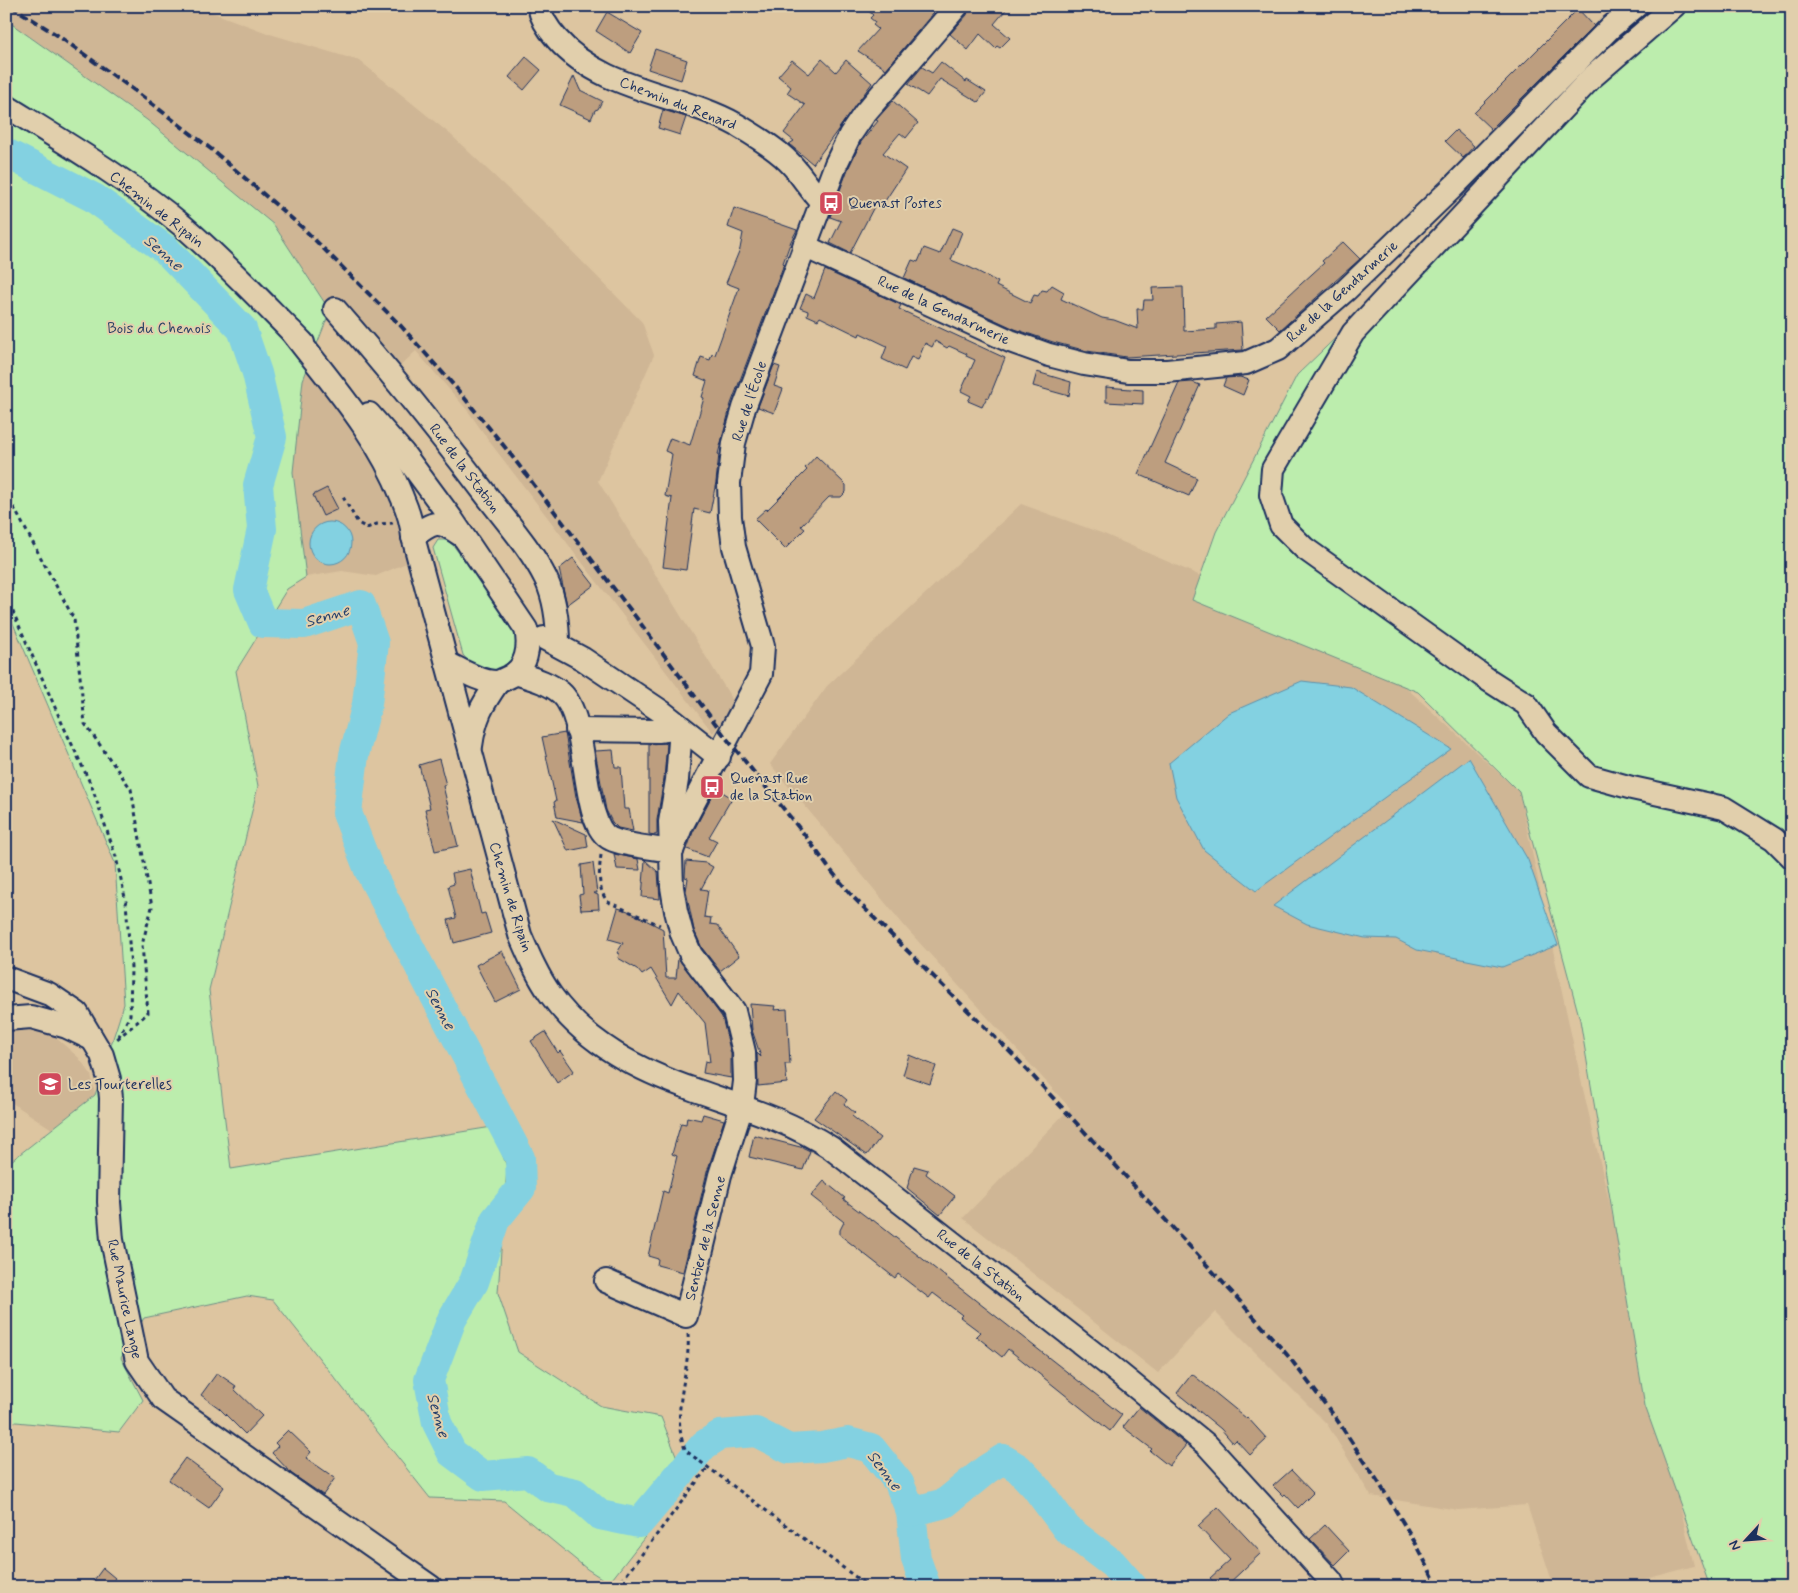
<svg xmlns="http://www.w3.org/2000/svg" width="1798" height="1593" viewBox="0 0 1798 1593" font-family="Mynerve,sans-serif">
	<rect width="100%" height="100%" fill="#ddc5a0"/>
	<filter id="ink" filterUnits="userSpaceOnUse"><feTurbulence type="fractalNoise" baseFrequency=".02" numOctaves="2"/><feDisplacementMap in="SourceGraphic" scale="10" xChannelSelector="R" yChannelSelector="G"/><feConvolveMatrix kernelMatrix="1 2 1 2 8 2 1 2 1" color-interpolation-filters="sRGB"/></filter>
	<g filter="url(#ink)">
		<!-- built -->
		<g fill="#cfb695">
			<polygon points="6,6 195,6 270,34 360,61 450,134 547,226 642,322 654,355 598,481 735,704 713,733 492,445 468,411 416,351 394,372 330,311 274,225 147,120 6,20"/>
			<polygon points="292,332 383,457 418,558 376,576 342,571 306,577 293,472"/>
			<polygon points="1021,504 1104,534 1360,645 1519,792 1583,1089 1694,1566 1616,1587 1554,1587 1527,1505 1458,1510 1371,1496 1327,1424 1215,1312 1158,1373 963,1218 1070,1108 907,929 770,764 827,686"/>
			<polygon points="6,1029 48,1031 78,1057 91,1074 95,1095 52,1129 6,1099"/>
		</g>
		<!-- green -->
		<g fill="#bcedad" stroke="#6c8e86">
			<polygon points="1680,6 1792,6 1792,1587 1710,1587 1645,1406 1580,1020 1519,792 1418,692 1192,600 1216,532 1297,375"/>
			<polygon points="6,20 147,120 274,225 330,311 303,380 293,472 306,577 287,589 236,671 258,786 209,990 231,1169 492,1127 507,1167 498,1293 518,1352 601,1406 661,1417 687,1483 609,1583 587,1569 504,1501 430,1498 273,1300 247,1296 144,1318 121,1358 143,1400 119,1432 6,1421 6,1165 95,1095 124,1004 115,863 6,607"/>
			<path d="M438,540H446L453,545L514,628C523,657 516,661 491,673L475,669L463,655L433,548Z"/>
		</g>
		<!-- water -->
		<g fill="#83d1e1" stroke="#5990ad">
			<circle cx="330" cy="543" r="21"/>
			<polygon points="1302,681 1351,687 1451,749 1256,891 1204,850 1176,797 1169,763 1229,713"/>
			<polygon points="1469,758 1528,860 1558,945 1502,967 1417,950 1396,939 1365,938 1307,924 1273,906"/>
		</g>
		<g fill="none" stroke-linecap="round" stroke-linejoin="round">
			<!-- river -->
			<g stroke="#83d1e1" stroke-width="30">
				<polyline points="6,153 94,198 166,250 242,329 257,373 272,437 258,485 262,529 249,590 263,623 304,624 361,605 374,643 367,704 354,755 347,813 369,870 520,1158 521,1188 495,1220 474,1282 452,1319 429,1380 437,1423 452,1453 483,1476 528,1472 548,1487 575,1493 600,1515 639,1523 704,1445 720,1435 756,1432 789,1449 822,1447 848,1442 871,1448 899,1483 911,1512 916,1559 926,1587"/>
				<polyline points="911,1512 945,1503 987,1469 1003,1459 1018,1468 1035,1486 1067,1529 1113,1564 1133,1587"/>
			</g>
		</g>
		<!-- building -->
		<g fill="#bd9e7f" stroke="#1b2f5e">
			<polygon points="863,6 939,6 886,69 858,51 878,29 873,25 875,22 870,18 873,15"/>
			<polygon points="970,6 1009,6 994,24 1010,38 1000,48 997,46 995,48 980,34 968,50 950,34 967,15"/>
			<polygon points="1578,9 1594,26 1491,129 1474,113"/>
			<polygon points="607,12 642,33 630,53 596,31"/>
			<polygon points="655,49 687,60 681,80 648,69"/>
			<polygon points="526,57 541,70 524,90 509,77"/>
			<polygon points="822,59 836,72 846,60 872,83 813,164 789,144 794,141 784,133 805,105 787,93 791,87 778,76 792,60 809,74"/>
			<polygon points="941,62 966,82 967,80 986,92 978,102 940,79 927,96 908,84 922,67 932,73"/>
			<polygon points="574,76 580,90 602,101 598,109 595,110 591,119 560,105"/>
			<polygon points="893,101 918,123 906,138 900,133 883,153 906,169 883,204 877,201 850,253 830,243 841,221 830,217 848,169 861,142 878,121 876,120"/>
			<polygon points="663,110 686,117 680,135 658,128"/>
			<polygon points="1456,130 1474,146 1463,158 1445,141"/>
			<polygon points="734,208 797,230 791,241 783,263 784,264 731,404 718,454 719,454 716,482 710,513 694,509 686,570 663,567 672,498 665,496 672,454 665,451 670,438 690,445 704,398 702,397 707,381 695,376 701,357 710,360 712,354 715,355 739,288 726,283 740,249 743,233 728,227"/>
			<polygon points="952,228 962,232 951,260 971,268 998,282 996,286 1030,303 1034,295 1038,296 1042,290 1047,291 1052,285 1064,292 1061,299 1102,318 1114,320 1138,329 1137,309 1143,309 1144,300 1153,300 1152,288 1183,287 1184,331 1216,329 1216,324 1241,322 1243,350 1126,357 1087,351 1053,342 1015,329 904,278 912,260 918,262 924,248 940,254"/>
			<polygon points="1343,242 1360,259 1280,330 1266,316 1324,263 1322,261"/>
			<polygon points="825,270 901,305 899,309 1005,358 989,398 987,397 982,407 968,401 971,396 961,391 975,360 966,356 967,354 949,346 947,348 935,341 932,347 925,343 918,360 911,357 905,370 882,359 887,346 860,333 859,336 820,317 818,320 807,315 808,311 800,308 806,294 814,298"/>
			<polygon points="774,365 780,367 774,386 783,389 774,413 758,407"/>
			<polygon points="1037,372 1071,382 1069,396 1033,386"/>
			<polygon points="1240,377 1249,380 1243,395 1223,386 1226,378"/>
			<polygon points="1192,382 1200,385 1165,463 1197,478 1189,496 1138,474 1179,383"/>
			<polygon points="1106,387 1143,390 1143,404 1106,402"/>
			<polygon points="816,456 846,485 846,492 841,497 829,497 801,526 805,529 785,549 755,519 766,509 767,510 807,470 805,468"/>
			<polygon points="327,488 338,509 323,516 313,495"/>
			<polygon points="573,558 594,585 567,605 559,569"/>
			<polygon points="565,733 576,797 583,822 557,817 554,802 556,801 542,737"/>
			<polygon points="664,743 667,744 664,778 657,820 657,834 655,835 649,834 649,744"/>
			<polygon points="613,750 615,767 621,767 624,809 629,809 633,831 618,828 612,822 606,810 595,751"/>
			<polygon points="439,759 446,785 443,786 458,846 435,851 425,809 430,808 419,765"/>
			<polygon points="716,788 732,798 709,837 717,841 708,857 687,849 693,832"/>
			<polygon points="553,819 586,834 588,847 568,851"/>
			<polygon points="614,854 638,859 640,870 617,869"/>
			<polygon points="645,860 658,872 660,899 642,897"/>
			<polygon points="686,861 706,863 713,867 701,889 708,890 704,917 711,918 710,924 717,925 739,956 720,971 702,948 694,930 686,891 688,878 685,877"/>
			<polygon points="593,863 597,893 593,893 598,895 599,909 581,910 579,895 583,894 581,865"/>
			<polygon points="470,869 481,914 485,913 491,933 454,943 448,920 456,918 448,886 454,884 452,873"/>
			<polygon points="618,908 628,911 663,929 666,978 676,978 678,958 722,1017 731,1054 731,1078 703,1073 705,1061 710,1062 705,1023 679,991 672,1004 651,969 642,975 637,969 618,958 619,954 617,953 623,943 609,939"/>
			<polygon points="502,951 521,989 495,1002 476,965"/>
			<polygon points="750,1004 775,1006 774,1010 787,1009 790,1064 785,1064 787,1083 758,1086 757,1053 761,1057 752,1030"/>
			<polygon points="545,1032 558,1053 560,1051 574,1071 557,1083 531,1041"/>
			<polygon points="909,1055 936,1066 930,1084 903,1075"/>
			<polygon points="836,1091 847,1100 844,1104 855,1113 852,1116 880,1138 867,1155 814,1118"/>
			<polygon points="703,1114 724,1120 707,1172 683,1272 657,1265 658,1259 648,1256 663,1191 668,1193 677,1156 672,1154 681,1123 686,1124 687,1117 701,1120"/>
			<polygon points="754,1135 804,1148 810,1151 803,1170 749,1157"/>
			<polygon points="914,1166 928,1170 926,1174 955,1196 940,1215 907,1188"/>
			<polygon points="824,1181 845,1198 843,1199 872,1221 873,1220 1122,1415 1110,1431 1008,1349 1002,1357 976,1336 980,1332 960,1317 962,1315 933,1293 929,1298 898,1274 895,1278 840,1235 840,1230 844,1222 811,1196"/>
			<polygon points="217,1373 236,1386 234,1389 262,1416 245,1434 219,1408 201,1395"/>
			<polygon points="1192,1374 1246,1418 1247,1417 1267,1439 1250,1455 1236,1440 1233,1443 1221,1429 1177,1393"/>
			<polygon points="1139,1407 1186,1445 1169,1466 1150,1451 1152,1449 1123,1427"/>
			<polygon points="288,1430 311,1452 306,1458 335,1478 323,1495 292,1474 272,1453 278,1446 275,1443"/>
			<polygon points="185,1458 224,1487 209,1508 169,1480"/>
			<polygon points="1291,1470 1313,1493 1298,1508 1285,1494 1283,1496 1273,1486"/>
			<polygon points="1218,1507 1261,1553 1225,1587 1218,1587 1210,1578 1230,1560 1198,1526"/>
			<polygon points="1325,1525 1349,1551 1335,1565 1310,1539"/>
			<polygon points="103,1568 115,1578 109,1587 89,1587"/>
		</g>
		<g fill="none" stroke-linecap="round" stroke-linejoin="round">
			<defs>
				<g id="minor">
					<path d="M539,6C541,18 549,30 557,39C602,91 680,93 737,125C754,135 774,147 787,160C800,172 809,189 821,201"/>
					<polyline points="1674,6 1591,78 1353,333 1273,469 1271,495 1281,525 1304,548 1487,679 1526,704 1546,733 1589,776 1632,788 1724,808 1774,839 1792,857"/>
					<path d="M6,106C67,144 128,180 183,226C225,262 263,303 303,343"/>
					<polyline points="804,246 1010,341 1049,355 1084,364 1128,371 1167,371 1246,363 1278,349 1346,290 1453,187 1611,27 1636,6"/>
					<path d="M335,309C387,368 436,429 484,492C505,520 530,547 546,579C555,599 558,624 558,645"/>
					<path d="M292,332C332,384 378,435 402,497C408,511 412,522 413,537L520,935C529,956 538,977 551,995C586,1044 640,1071 695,1090C743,1107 788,1120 831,1148L1105,1362L1207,1445L1331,1581L1334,1587"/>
					<path d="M369,414L403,453L451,518L526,629C530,647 527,668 509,677C506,678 501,681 498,682C482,683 461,670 447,663"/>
					<path d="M413,537C434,521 438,519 461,535"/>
					<polyline points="544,638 583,659 662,712 719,757"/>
					<path d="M515,673C531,678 548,682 561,693C591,720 579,825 611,839C626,846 655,848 672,851"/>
					<polyline points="577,730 658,731 681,728"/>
					<path d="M471,746C475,717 482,705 498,682"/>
					<polyline points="672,851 681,827 761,674 763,646 734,547 730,517 729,483 734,443 744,408 836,164 850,135 865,113 957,6"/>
					<polyline points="6,978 49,994 77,1013 102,1055 109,1079 111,1098 109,1202 112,1240 137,1361 163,1399 431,1587"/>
					<polyline points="6,1019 31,1017 67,1027 92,1039"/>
					<polyline points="606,1281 686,1316 720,1175 742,1106 745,1081 744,1052 734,1011 691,955 682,934 676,911 672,887 670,822 677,780 681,728"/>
				</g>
			</defs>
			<!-- minor casing -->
			<use href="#minor" stroke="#1b2f5e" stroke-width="26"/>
			<!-- path -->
			<g stroke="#1b2f5e" stroke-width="3" stroke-dasharray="4 4" stroke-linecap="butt">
				<polyline points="6,493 74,619 85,724 131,789 152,907 142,945 148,1013 117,1039 116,1042"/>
				<polyline points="343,497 358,523 367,528 377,524 393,523"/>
				<polyline points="6,596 61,721 92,787 116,857 126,902 131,968 130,1015 119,1036"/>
				<path d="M601,855C599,870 597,890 608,902L660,925"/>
				<path d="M688,1334C691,1372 669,1414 686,1451L869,1587"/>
				<polyline points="617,1587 708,1467"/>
			</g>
			<!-- minor -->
			<use href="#minor" stroke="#e1cfac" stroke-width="22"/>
			<!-- rail -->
			<polyline stroke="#1b2f5e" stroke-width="4" stroke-dasharray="8 4" stroke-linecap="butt" points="11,6 57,35 134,90 211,149 304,229 401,326 457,389 504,446 632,612 727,739 808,839 828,867 854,898 1017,1059 1095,1143 1238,1299 1289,1357 1335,1417 1379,1483 1416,1544 1438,1587"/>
		</g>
	</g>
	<!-- icons -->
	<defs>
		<symbol id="bus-square" viewBox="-11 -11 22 22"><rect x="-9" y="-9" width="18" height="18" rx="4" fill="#d1495b" stroke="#e1cfac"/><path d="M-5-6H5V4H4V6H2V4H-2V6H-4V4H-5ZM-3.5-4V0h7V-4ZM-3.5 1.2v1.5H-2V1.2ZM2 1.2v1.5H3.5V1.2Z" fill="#fff"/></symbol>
		<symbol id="school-square" viewBox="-11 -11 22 22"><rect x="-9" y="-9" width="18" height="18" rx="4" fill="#d1495b" stroke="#e1cfac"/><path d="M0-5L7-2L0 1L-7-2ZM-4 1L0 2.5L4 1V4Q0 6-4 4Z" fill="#fff"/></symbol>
	</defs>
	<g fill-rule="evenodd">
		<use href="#bus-square" x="817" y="189" width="28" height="28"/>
		<use href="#bus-square" x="698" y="773" width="28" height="28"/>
		<use href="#school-square" x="36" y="1070" width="28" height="28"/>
	</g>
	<g text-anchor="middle" stroke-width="4" stroke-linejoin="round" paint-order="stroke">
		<!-- street labels -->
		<g font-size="15" fill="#1b2f5e" stroke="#e1cfac">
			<text transform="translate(678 103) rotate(21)" y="5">Chemin du Renard</text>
			<text transform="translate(157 209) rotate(38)" y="5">Chemin de Ripain</text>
			<text transform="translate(1342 291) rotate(-42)" y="5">Rue de la Gendarmerie</text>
			<text transform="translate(944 310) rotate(25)" y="5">Rue de la Gendarmerie</text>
			<text transform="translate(749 401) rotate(-72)" y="5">Rue de l'École</text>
			<text transform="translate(465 468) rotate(53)" y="5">Rue de la Station</text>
			<text transform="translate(511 897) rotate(73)" y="5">Chemin de Ripain</text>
			<text transform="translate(705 1238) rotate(-76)" y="5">Sentier de la Senne</text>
			<text transform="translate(981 1265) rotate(38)" y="5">Rue de la Station</text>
			<text transform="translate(125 1299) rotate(78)" y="5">Rue Maurice Lange</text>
		</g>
		<!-- poi labels -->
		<g font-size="15" fill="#1b2f5e" stroke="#e1cfac" text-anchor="start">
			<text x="848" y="208">Quenast Postes</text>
			<text x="730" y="783">Quenast Rue<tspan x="730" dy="17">de la Station</tspan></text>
			<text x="68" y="1089">Les Tourterelles</text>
		</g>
		<!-- park labels -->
		<g font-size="15" fill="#2b4266" stroke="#e1cfac">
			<text x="159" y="333">Bois du Chenois</text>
		</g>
		<!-- water labels -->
		<g font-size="16" font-style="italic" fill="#253f6b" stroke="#e1cfac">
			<text transform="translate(164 252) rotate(41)" y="6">Senne</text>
			<text transform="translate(327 615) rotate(-16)" y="6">Senne</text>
			<text transform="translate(441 1008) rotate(62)" y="6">Senne</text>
			<text transform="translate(439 1415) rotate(74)" y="6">Senne</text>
			<text transform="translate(885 1470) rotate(53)" y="6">Senne</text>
		</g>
	</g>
	<!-- margin -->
	<rect width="1798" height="1593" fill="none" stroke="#e1cfac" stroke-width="25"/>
	<rect x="12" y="12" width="1773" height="1568" fill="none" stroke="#1b2f5e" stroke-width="2" filter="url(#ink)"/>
	<!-- north arrow -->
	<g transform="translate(1746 1540) rotate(244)" stroke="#e1cfac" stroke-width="4" paint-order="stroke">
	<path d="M0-4L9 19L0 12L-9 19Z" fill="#1b2f5e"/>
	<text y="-8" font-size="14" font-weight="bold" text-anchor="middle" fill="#1b2f5e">N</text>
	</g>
</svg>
